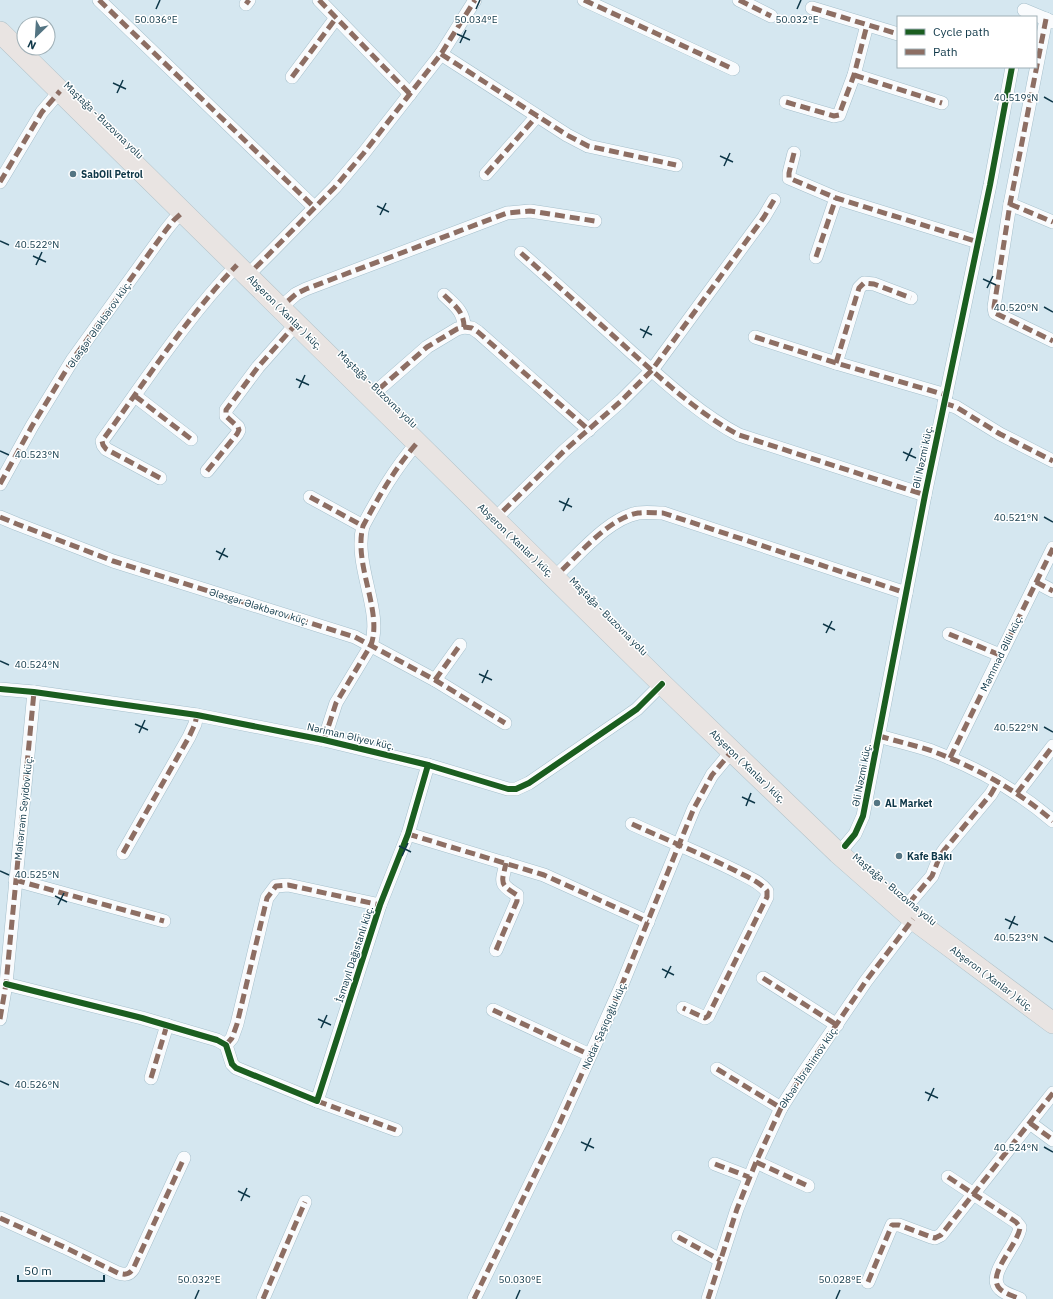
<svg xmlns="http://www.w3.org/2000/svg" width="1053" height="1299" viewBox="0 0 1053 1299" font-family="'IBM Plex Sans',sans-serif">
	<rect width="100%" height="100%" fill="#d5e7f0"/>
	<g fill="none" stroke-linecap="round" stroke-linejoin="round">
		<defs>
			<g id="minor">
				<polyline points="99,0 314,207"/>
				<polyline points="319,0 410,94"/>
				<polyline points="584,0 733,69"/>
				<polyline points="739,0 771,16"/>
				<polyline points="246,4 249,0"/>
				<polyline points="812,8 898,34"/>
				<polyline points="1024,10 1053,22"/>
				<polyline points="1046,19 1010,204 994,307 995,313 1053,341"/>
				<polyline points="441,54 567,135 588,146 676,165"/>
				<polyline points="854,75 942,103"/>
				<polyline points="292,77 336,18"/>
				<polyline points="786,102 834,116 839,115 854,75 867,25"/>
				<polyline points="794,153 789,173 789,178 796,181 836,198 978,242"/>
				<polyline points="486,174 537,116"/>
				<polyline points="0,182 42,112 60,91"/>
				<polyline points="1010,204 1053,222"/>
				<path d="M521,253C557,285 594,318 630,351C664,381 699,414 739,435L925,495"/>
				<polyline points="816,257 836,198"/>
				<polyline points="255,268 273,250 335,187 363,154 441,54 475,0"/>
				<path d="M444,295C454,305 464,311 464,327"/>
				<polyline points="288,301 296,294 306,289 507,213 530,211 595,221"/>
				<polyline points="755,337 836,363 946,395"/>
				<polyline points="836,363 859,288 864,283 874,284 911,298"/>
				<polyline points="379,389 427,347 457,329 464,327 472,328 478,332 589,430"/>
				<polyline points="135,396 191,439"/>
				<polyline points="944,403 956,407 1000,434 1053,461"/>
				<polyline points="207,471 237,434 239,430 238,427 226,416 226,410 258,367 297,323"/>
				<path d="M160,478L106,449L103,445L102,441C145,382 186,318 237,265"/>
				<polyline points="0,484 32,426 73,359 166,230 174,220 183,212"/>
				<polyline points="310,497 363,526"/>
				<polyline points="503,511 564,451 621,401 652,370 764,217 774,200"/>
				<polyline points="0,517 17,524 113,561 355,637 435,680 505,723"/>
				<path d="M562,570C582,551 610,518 638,513C646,512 655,513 663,513L906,593"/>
				<polyline points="1036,582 1053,591"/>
				<polyline points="949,634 1000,655"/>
				<polyline points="435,680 460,645"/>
				<polyline points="0,689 34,692 197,715 324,740 428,765 508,789 516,789 529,783 627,716 637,709 662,684"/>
				<path d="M879,736C896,741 914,745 932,751C975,767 1017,790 1053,821"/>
				<path d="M324,740L336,703L371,645C383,611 353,565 363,526C379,496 395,468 417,443"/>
				<polyline points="950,758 1053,548"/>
				<polyline points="1017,793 1053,746"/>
				<path d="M632,824C667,840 702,854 736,871C747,877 759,881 767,891V897L763,905L708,1016L705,1018L683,1008"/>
				<polyline points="408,834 544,875 648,922"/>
				<polyline points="845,846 855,834 863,816 925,495 990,185 1012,67"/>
				<polyline points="123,853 189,737 195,724 197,715"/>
				<polyline points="15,880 164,921"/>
				<polyline points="909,903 932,876 940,856 945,849 991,794 998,782"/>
				<path d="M496,950L517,901V895C498,883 502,883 506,863"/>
				<polyline points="763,978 837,1025"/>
				<polyline points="6,984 142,1018 217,1040 226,1045 232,1064 236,1068 317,1101 380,905 408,834 428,765"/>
				<polyline points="493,1010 590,1055"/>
				<polyline points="0,1019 6,984 34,692"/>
				<polyline points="226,1045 232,1038 237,1024 267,898 276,886 288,885 380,905"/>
				<polyline points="717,1069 781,1108"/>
				<polyline points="151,1078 167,1025"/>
				<polyline points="317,1101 396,1130"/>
				<polyline points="1030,1123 1053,1140"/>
				<polyline points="756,1162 808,1186"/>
				<polyline points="715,1164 749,1177"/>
				<path d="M948,1177L1016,1222L1020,1227C1019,1244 985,1275 1000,1289C1005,1294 1014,1296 1020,1299"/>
				<path d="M0,1218L64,1247L118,1273C125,1275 129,1275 133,1269L184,1158"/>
				<polyline points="678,1237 720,1260"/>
				<polyline points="868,1282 892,1225 899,1225 931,1237 935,1238 941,1235 1053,1093"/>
				<polyline points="263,1299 305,1202"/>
				<polyline points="474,1299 557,1129 621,987 694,808 712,775 732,751"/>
				<polyline points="708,1299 737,1209 756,1162 781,1108 800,1078 866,981 913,919"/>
			</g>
			<polyline id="primary" points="0,32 662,684 838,853 913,919 1053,1023"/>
		</defs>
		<!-- minor casing -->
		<use href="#minor" stroke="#a5bfcb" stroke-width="14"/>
		<!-- primary casing -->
		<use href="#primary" stroke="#b2c3ca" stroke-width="22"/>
		<!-- minor -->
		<use href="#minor" stroke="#f9fbfd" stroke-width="13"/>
		<!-- primary -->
		<use href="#primary" stroke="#e9e4e2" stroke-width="21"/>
		<!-- quiet -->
		<g stroke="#8d6e63" stroke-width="5" stroke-dasharray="10 5" stroke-linecap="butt">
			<polyline points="99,0 314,207"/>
			<polyline points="319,0 410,94"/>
			<polyline points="584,0 733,69"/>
			<polyline points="739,0 771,16"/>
			<polyline points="246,4 249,0"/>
			<polyline points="812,8 898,34"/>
			<polyline points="1046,19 1010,204 994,307 995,313 1053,341"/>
			<polyline points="441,54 567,135 588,146 676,165"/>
			<polyline points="854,75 942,103"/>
			<polyline points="292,77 336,18"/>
			<polyline points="786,102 834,116 839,115 854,75 867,25"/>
			<polyline points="794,153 789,173 789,178 796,181 836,198 978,242"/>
			<polyline points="486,174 537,116"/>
			<polyline points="0,182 42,112 60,91"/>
			<polyline points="1010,204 1053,222"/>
			<path d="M521,253C557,285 594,318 630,351C664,381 699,414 739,435L925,495"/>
			<polyline points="816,257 836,198"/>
			<polyline points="255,268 273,250 335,187 363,154 441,54 475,0"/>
			<path d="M444,295C454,305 464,311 464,327"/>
			<polyline points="288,301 296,294 306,289 507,213 530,211 595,221"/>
			<polyline points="755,337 836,363 946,395"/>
			<polyline points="836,363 859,288 864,283 874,284 911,298"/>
			<polyline points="379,389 427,347 457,329 464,327 472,328 478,332 589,430"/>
			<polyline points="135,396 191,439"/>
			<polyline points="944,403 956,407 1000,434 1053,461"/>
			<polyline points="207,471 237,434 239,430 238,427 226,416 226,410 258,367 297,323"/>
			<path d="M160,478L106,449L103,445L102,441C145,382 186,318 237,265"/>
			<polyline points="0,484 32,426 73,359 166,230 174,220 183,212"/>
			<polyline points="310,497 363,526"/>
			<polyline points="503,511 564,451 621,401 652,370 764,217 774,200"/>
			<polyline points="0,517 17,524 113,561 355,637 435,680 505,723"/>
			<path d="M562,570C582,551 610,518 638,513C646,512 655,513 663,513L906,593"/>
			<polyline points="1036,582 1053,591"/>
			<polyline points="949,634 1000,655"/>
			<polyline points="435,680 460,645"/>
			<path d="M879,736C896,741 914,745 932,751C975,767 1017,790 1053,821"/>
			<path d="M324,740L336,703L371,645C383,611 353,565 363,526C379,496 395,468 417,443"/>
			<polyline points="950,758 1053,548"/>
			<polyline points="1017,793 1053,746"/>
			<path d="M632,824C667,840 702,854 736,871C747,877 759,881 767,891V897L763,905L708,1016L705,1018L683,1008"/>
			<polyline points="408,834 544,875 648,922"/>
			<polyline points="123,853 189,737 195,724 197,715"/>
			<polyline points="15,880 164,921"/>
			<polyline points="909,903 932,876 940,856 945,849 991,794 998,782"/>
			<path d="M496,950L517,901V895C498,883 502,883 506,863"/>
			<polyline points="763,978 837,1025"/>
			<polyline points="493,1010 590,1055"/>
			<polyline points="0,1019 6,984 34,692"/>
			<polyline points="226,1045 232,1038 237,1024 267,898 276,886 288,885 380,905"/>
			<polyline points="717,1069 781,1108"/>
			<polyline points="151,1078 167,1025"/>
			<polyline points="317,1101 396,1130"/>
			<polyline points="1030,1123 1053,1140"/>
			<polyline points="756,1162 808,1186"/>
			<polyline points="715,1164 749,1177"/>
			<path d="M948,1177L1016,1222L1020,1227C1019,1244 985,1275 1000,1289C1005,1294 1014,1296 1020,1299"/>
			<path d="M0,1218L64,1247L118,1273C125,1275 129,1275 133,1269L184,1158"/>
			<polyline points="678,1237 720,1260"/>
			<polyline points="868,1282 892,1225 899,1225 931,1237 935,1238 941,1235 1053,1093"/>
			<polyline points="263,1299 305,1202"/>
			<polyline points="474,1299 557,1129 621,987 694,808 712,775 732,751"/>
			<polyline points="708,1299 737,1209 756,1162 781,1108 800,1078 866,981 913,919"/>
		</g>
		<defs>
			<g id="cycleway">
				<polyline points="0,689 34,692 197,715 324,740 428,765 508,789 516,789 529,783 627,716 637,709 662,684"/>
				<polyline points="845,846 855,834 863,816 925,495 990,185 1012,67"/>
				<polyline points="6,984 142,1018 217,1040 226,1045 232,1064 236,1068 317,1101 380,905 408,834 428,765"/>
			</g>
		</defs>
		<!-- cycleway casing -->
		<use href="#cycleway" stroke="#fff" stroke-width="8"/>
		<!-- cycleway -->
		<use href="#cycleway" stroke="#1b5e20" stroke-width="6"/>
	</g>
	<!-- ticks -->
	<path fill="none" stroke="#0e3748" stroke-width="1.5" d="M156,9L160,0M476,9L480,0M797,9L801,0M457,34L470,40M460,43L466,30M113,83L126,89M117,93L123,80M1044,97L1053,102M720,156L733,162M724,166L730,153M377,206L389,212M380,215L386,203M0,241L9,245M33,256L46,262M36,265L42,252M983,279L996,285M987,288L993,276M1044,307L1053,312M640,329L652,335M643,338L649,326M296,379L309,385M299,388L305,375M0,451L9,455M903,452L916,458M906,461L912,448M559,501L572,507M563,511L569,498M1044,517L1053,522M216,551L228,557M219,560L225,548M823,624L835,630M826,633L832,621M0,661L9,665M479,674L492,680M482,683L488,670M135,724L148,730M1044,727L1053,732M139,733L145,720M742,797L755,803M746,806L751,793M399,846L411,852M402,856L408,843M0,871L9,875M55,896L67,902M58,905L64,893M1005,919L1018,925M1009,929L1015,916M1044,937L1053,942M662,969L674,975M665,978L671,966M318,1019L331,1025M321,1028L327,1015M0,1081L9,1085M925,1092L938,1098M928,1101L934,1088M581,1142L594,1148M1044,1147L1053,1152M585,1151L591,1138M238,1191L250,1197M241,1201L247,1188M195,1299L199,1290M516,1299L520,1290M836,1299L840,1290"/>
	<!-- markers -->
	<g fill="#547583" stroke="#fff" stroke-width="1.5">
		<circle cx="73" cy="174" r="4"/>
		<circle cx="877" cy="803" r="4"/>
		<circle cx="899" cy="856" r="4"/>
	</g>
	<g text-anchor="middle" stroke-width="3" stroke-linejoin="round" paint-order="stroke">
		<!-- street labels -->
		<g font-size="10" fill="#0e3748" stroke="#fff">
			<text transform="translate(104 120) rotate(44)" y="4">Maştağa - Buzovna yolu</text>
			<text transform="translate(285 312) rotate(45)" y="4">Abşeron ( Xanlar ) küç.</text>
			<text transform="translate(99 324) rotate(-55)" y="4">Ələsgər Ələkbərov küç.</text>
			<text transform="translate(378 389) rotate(44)" y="4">Maştağa - Buzovna yolu</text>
			<text transform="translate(922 457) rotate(-78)" y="4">Əli Nəzmi küç.</text>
			<text transform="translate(516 540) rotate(44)" y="4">Abşeron ( Xanlar ) küç.</text>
			<text transform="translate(259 606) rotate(17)" y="4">Ələsgər Ələkbərov küç.</text>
			<text transform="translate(609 616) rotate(45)" y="4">Maştağa - Buzovna yolu</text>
			<text transform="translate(1001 653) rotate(-64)" y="4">Məmməd Əlili küç.</text>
			<text transform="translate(351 736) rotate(13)" y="4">Nəriman Əliyev küç.</text>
			<text transform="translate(748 766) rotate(44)" y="4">Abşeron ( Xanlar ) küç.</text>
			<text transform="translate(861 775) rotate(-79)" y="4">Əli Nəzmi küç.</text>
			<text transform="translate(23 808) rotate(-84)" y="4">Məhərrəm Seyidov küç.</text>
			<text transform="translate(895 889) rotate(40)" y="4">Maştağa - Buzovna yolu</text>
			<text transform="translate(354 954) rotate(-72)" y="4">İsmayıl Dağıstanlı küç.</text>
			<text transform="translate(992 978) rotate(37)" y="4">Abşeron ( Xanlar ) küç.</text>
			<text transform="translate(604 1025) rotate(-66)" y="4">Nodar Şaşıqoğlu küç.</text>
			<text transform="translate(808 1067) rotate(-56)" y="4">Əkbər İbrahimov küç.</text>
		</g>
		<!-- poi labels -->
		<g font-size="10" font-weight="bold" fill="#0e3748" stroke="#fff" text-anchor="start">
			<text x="81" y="178">SabOil Petrol</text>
			<text x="885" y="807">AL Market</text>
			<text x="907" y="860">Kafe Bakı</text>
		</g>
	</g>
	<g font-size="10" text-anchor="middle" fill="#0e3748" stroke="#fff" stroke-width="3" stroke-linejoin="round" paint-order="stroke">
		<text x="156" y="23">50.036°E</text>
		<text x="476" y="23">50.034°E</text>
		<text x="797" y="23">50.032°E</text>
		<text x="1016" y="101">40.519°N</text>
		<text x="37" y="248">40.522°N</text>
		<text x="1016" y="311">40.520°N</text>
		<text x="37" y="458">40.523°N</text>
		<text x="1016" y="521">40.521°N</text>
		<text x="37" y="668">40.524°N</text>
		<text x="1016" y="731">40.522°N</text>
		<text x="37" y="878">40.525°N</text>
		<text x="1016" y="941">40.523°N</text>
		<text x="37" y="1088">40.526°N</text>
		<text x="1016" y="1151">40.524°N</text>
		<text x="199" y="1283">50.032°E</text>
		<text x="520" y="1283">50.030°E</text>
		<text x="840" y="1283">50.028°E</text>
	</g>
	<!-- legend -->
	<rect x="897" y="16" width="140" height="52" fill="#ffffff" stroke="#9fafb6"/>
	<rect x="905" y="29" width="20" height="6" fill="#1b5e20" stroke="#9fafb6"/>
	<text x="933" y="36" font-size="12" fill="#0e3748">Cycle path</text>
	<rect x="905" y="49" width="20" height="6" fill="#8d6e63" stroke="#9fafb6"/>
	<text x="933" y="56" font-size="12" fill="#0e3748">Path</text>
	<!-- north arrow -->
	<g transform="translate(36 36) rotate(205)"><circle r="19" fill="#ffffff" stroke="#9fafb6"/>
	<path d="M0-3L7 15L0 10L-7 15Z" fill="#547583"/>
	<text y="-6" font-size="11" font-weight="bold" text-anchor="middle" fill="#0e3748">N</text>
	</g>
	<!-- scale -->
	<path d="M18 1275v6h86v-6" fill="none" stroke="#0e3748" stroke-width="2"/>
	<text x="24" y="1275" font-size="12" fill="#0e3748" stroke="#ffffff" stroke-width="3" paint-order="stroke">50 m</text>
</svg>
